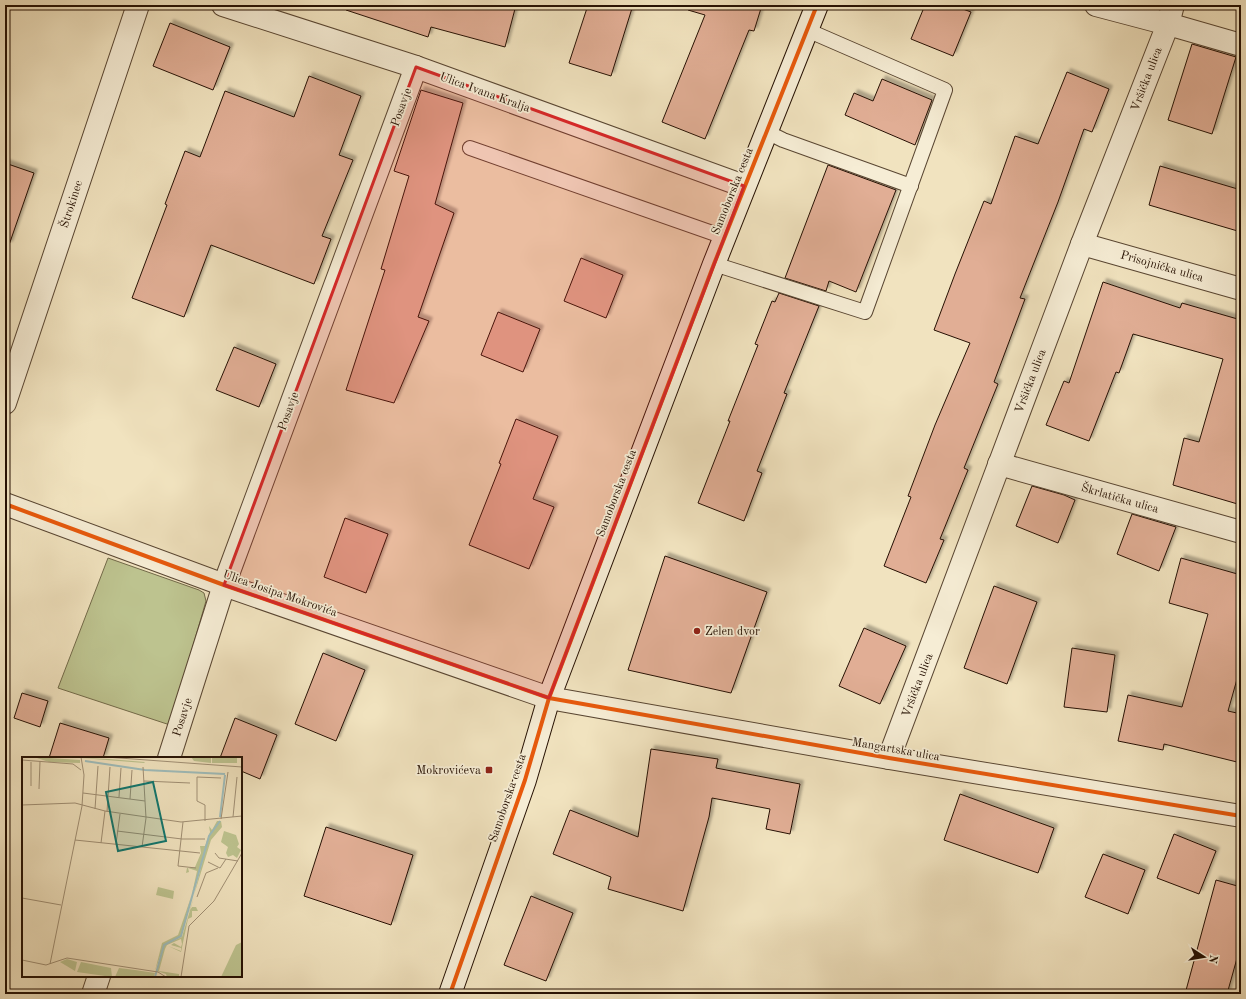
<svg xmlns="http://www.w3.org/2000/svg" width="1246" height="999" viewBox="0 0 1246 999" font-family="'Old Standard TT',serif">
	<defs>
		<filter id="shadow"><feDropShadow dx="3.5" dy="-3.5" stdDeviation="1" flood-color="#0004"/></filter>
	</defs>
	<rect width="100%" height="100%" fill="#f1e3bf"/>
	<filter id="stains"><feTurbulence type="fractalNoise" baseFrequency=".005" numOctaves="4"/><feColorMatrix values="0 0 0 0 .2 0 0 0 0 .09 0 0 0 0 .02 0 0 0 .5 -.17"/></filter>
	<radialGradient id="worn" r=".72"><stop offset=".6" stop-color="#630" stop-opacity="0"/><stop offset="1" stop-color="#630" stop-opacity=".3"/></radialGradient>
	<!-- green -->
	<polygon fill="#bdc38f" stroke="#726a49" points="108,558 199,590 204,593 206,601 170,725 58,688"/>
	<!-- building -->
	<g fill="#e1ae95" stroke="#261103" filter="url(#shadow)">
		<polygon points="347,5 516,5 505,47 431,27 428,37 346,10"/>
		<polygon points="588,5 633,5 611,76 569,63"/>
		<polygon points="689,5 762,5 754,31 749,30 705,139 662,122 705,15 688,10"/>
		<polygon points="925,5 952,5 971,12 953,56 911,39"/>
		<polygon points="170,23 230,47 213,90 153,66"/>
		<polygon points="1192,44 1236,57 1212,134 1168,120"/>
		<polygon points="1067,72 1109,89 1092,132 1084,129 1058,202 1020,298 1025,299 994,382 998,384 964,468 968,470 940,539 944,540 926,583 884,566 911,497 908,496 935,425 970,343 934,330 955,274 984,201 991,204 1015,136 1038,144"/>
		<polygon points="309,76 361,96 339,155 353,160 322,236 331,239 314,284 211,245 184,317 132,298 167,205 165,204 185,151 200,157 225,91 294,117"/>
		<polygon points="882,79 932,100 915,145 845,115 854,93 873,101"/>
		<polygon points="421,90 463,103 435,204 454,213 418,317 429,321 394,403 346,390 385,270 381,269 409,176 394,171"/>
		<polygon points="5,163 34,173 9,245 5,244"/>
		<polygon points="828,165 896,190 856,292 829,281 826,291 785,278"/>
		<polygon points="1160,166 1241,190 1241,232 1149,205"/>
		<polygon points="581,258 623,275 606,318 564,301"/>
		<polygon points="1103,282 1180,308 1182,303 1241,320 1241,505 1173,485 1184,438 1199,442 1223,359 1133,334 1119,373 1116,372 1089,441 1046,425 1064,381 1069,383"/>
		<polygon points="779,293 819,306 784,393 787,394 757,471 762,473 744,521 698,503 730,421 728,421 758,345 755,344 772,301 775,302"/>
		<polygon points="498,312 540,329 523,372 481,355"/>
		<polygon points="234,347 276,364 259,407 216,390"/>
		<polygon points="516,419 558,436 533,499 554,507 529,569 469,545 501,464 499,463"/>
		<polygon points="1032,486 1064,495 1075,500 1058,543 1016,526"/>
		<polygon points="1132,514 1176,527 1159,571 1117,554"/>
		<polygon points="345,518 388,534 366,593 324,577"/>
		<polygon points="665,556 767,592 731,693 628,670"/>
		<polygon points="1181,558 1241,575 1241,665 1228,711 1241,714 1241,745 1237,762 1164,744 1163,750 1118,741 1128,695 1182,707 1208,614 1169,603"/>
		<polygon points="994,586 1037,602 1007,684 964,668"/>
		<polygon points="864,628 906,646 880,704 839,686"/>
		<polygon points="1072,648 1115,655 1107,712 1064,707"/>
		<polygon points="323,653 365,670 336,741 295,724"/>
		<polygon points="22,693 48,701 40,727 14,718"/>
		<polygon points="235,718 277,735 260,779 241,771 241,758 220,758"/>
		<polygon points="60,723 109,738 103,758 49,758"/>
		<polygon points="651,749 718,759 716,768 800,784 790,834 766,829 770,809 712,798 709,817 683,911 608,889 611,877 553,854 570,810 638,837"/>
		<polygon points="960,794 1054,828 1038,873 944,840"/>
		<polygon points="326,827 413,855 391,925 304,896"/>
		<polygon points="1174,834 1216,851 1199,894 1157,878"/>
		<polygon points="1103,854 1145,870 1128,914 1085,897"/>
		<polygon points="1216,880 1241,887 1241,944 1227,994 1185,994"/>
		<polygon points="531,896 573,913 546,981 504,965"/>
	</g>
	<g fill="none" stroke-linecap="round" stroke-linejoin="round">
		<defs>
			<g id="lane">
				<polyline points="767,132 783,140 911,186"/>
				<polyline points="470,148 724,237"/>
				<polyline points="714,264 865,312 945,90 807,30"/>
			</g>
			<g id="street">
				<polyline points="223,5 416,67 744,186"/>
				<polyline points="1096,5 1168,24 1241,45"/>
				<polyline points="1082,244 1241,289"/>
				<polyline points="5,403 138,5"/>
				<polyline points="999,464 1241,532"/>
				<polyline points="5,504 224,585 549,698 889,758 1241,816"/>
				<polyline points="169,758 224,585 416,67"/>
				<polyline points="889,758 1082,244 1168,24 1173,5"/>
				<polyline points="93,994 99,976"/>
			</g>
			<polyline id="secondary" points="450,994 525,780 549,698 714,264 817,5"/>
		</defs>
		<!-- lane casing -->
		<use href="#lane" stroke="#594632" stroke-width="16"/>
		<!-- street casing -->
		<use href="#street" stroke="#594632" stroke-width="24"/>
		<!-- secondary casing -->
		<use href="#secondary" stroke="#261103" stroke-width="24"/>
		<!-- lane -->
		<use href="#lane" stroke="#f6edd5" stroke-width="14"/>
		<!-- street -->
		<use href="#street" stroke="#f6edd5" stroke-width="22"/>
		<!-- secondary -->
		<use href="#secondary" stroke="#f6edd5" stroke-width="22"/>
		<defs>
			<g id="cycleway">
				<polyline points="5,504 224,585 549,698 889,758 1241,816"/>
				<polyline points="450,994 525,780 549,698 714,264 817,5"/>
			</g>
		</defs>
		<!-- cycleway casing -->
		<use href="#cycleway" stroke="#f6edd5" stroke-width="6"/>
		<!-- cycleway -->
		<use href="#cycleway" stroke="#e8590c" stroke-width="4"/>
	</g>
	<!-- marked area -->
	<path fill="#d62828" fill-opacity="0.2" stroke="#d62828" stroke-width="3" stroke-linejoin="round" d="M416,67L744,186L549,698L224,585Z"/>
	<!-- markers -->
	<g fill="#8f2418" stroke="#f6edd5" stroke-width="1.5">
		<circle cx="697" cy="631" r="4"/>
		<rect x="485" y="766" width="8" height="8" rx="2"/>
	</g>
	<g text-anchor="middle" stroke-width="3.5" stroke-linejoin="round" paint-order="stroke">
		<!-- street labels -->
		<g font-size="12" fill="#261103" stroke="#f6edd5">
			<text transform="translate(1146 79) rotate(-69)" y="4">Vršička ulica</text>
			<text transform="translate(485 92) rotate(20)" y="4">Ulica Ivana Kralja</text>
			<text transform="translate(401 107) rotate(-70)" y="4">Posavje</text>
			<text transform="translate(732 191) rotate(-68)" y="4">Samoborska cesta</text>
			<text transform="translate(71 204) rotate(-72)" y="4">Štrokinec</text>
			<text transform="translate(1162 266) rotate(16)" y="4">Prisojnička ulica</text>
			<text transform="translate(1030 381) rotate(-69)" y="4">Vršička ulica</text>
			<text transform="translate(288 411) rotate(-70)" y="4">Posavje</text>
			<text transform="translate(616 493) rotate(-69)" y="4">Samoborska cesta</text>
			<text transform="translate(1120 498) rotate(16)" y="4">Škrlatička ulica</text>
			<text transform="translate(280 593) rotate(19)" y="4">Ulica Josipa Mokrovića</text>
			<text transform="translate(917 685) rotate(-69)" y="4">Vršička ulica</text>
			<text transform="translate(182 717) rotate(-72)" y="4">Posavje</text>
			<text transform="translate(896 749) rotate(10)" y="4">Mangartska ulica</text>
			<text transform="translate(507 798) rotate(-71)" y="4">Samoborska cesta</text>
		</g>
		<!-- poi labels -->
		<g font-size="12" fill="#261103" stroke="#f6edd5" text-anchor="start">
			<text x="705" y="635">Zelen dvor</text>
			<text x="481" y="774" text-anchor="end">Mokrovićeva</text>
		</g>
	</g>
	<!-- overview -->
	<g transform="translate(22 757)">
		<rect width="220" height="220" fill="#f1e3bf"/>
		<path d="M12,0L58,3V6L27,5ZM169,0H189V6L172,4ZM190,0H215V6H190ZM59,1L87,2L123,5L122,6ZM195,64H199L200,70L189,83L172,138L181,102L170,137L175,114L166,111L167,115L164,116L165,111L173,110L179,96L178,89H183L188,75L187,69L190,73ZM202,74L214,78L217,87L215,90L219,93L215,101L211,98L206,100L204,96L206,90L199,85ZM136,130L152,134L151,142L134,138ZM169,140L159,180L142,188L133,214L140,186L156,178ZM172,140L167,155L170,150H174L176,154H170V160L166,162L159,195L146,189L159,194V191L149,188L152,186L159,190L160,187L154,186L160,187L159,182L145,188L143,192L137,214L157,217V220H145L144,217L135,214L142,188L160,180ZM220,185V220H199L214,188ZM45,202L55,205L53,214L38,205ZM59,205L89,211L90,220L55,215ZM97,211L113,213L133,216L132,220H93Z" fill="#bdc38f"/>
		<path fill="none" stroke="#9ebcbb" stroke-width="2" d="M63,4L123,13L203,17M198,60L203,18M133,220L142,188L159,179L187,79L198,64"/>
		<path fill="none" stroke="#a08f74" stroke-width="1" d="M84,0L220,10M0,3L51,7L59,13M122,24L168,26M9,29V5M17,32L18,4M61,36L123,44M97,40L99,11M108,42L110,13M0,48L53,46L83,54L159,65L220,59M73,52L76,9M85,55L88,10M211,60L215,20M199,62L206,15M183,64V48L175,44V20L199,21M161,65L156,109L174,111M95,74L160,82H183M53,83L178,96M79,86L83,54M94,87L98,57M120,90L124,61L121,10M193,96L197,101L216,104M186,105L198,111L204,102M175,140L184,116L196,111M0,141L39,148M0,203L24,208L45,201L136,215L144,220M28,207L60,49L62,18L59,0M159,220L167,169L192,144L220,96"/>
		<path fill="#0f766e" fill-opacity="0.15" stroke="#0f766e" stroke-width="2" d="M131,25L144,84L96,94L84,35Z"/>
		<rect width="220" height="220" fill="none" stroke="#261103" stroke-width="2"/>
	</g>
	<!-- margin -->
	<rect width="1246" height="999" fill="none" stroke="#f1e3bf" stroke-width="20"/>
	<rect x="6" y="6" width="1234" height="987" fill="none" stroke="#261103" stroke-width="2"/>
	<rect x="10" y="10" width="1226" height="979" fill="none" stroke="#261103"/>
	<!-- north arrow -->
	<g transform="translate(1204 957) rotate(102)" stroke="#f6edd5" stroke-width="3" paint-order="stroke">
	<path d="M0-3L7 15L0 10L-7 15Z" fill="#261103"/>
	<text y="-6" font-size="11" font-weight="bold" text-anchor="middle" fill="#261103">N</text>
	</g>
	<rect width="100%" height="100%" filter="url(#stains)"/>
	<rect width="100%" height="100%" fill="url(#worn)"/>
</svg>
